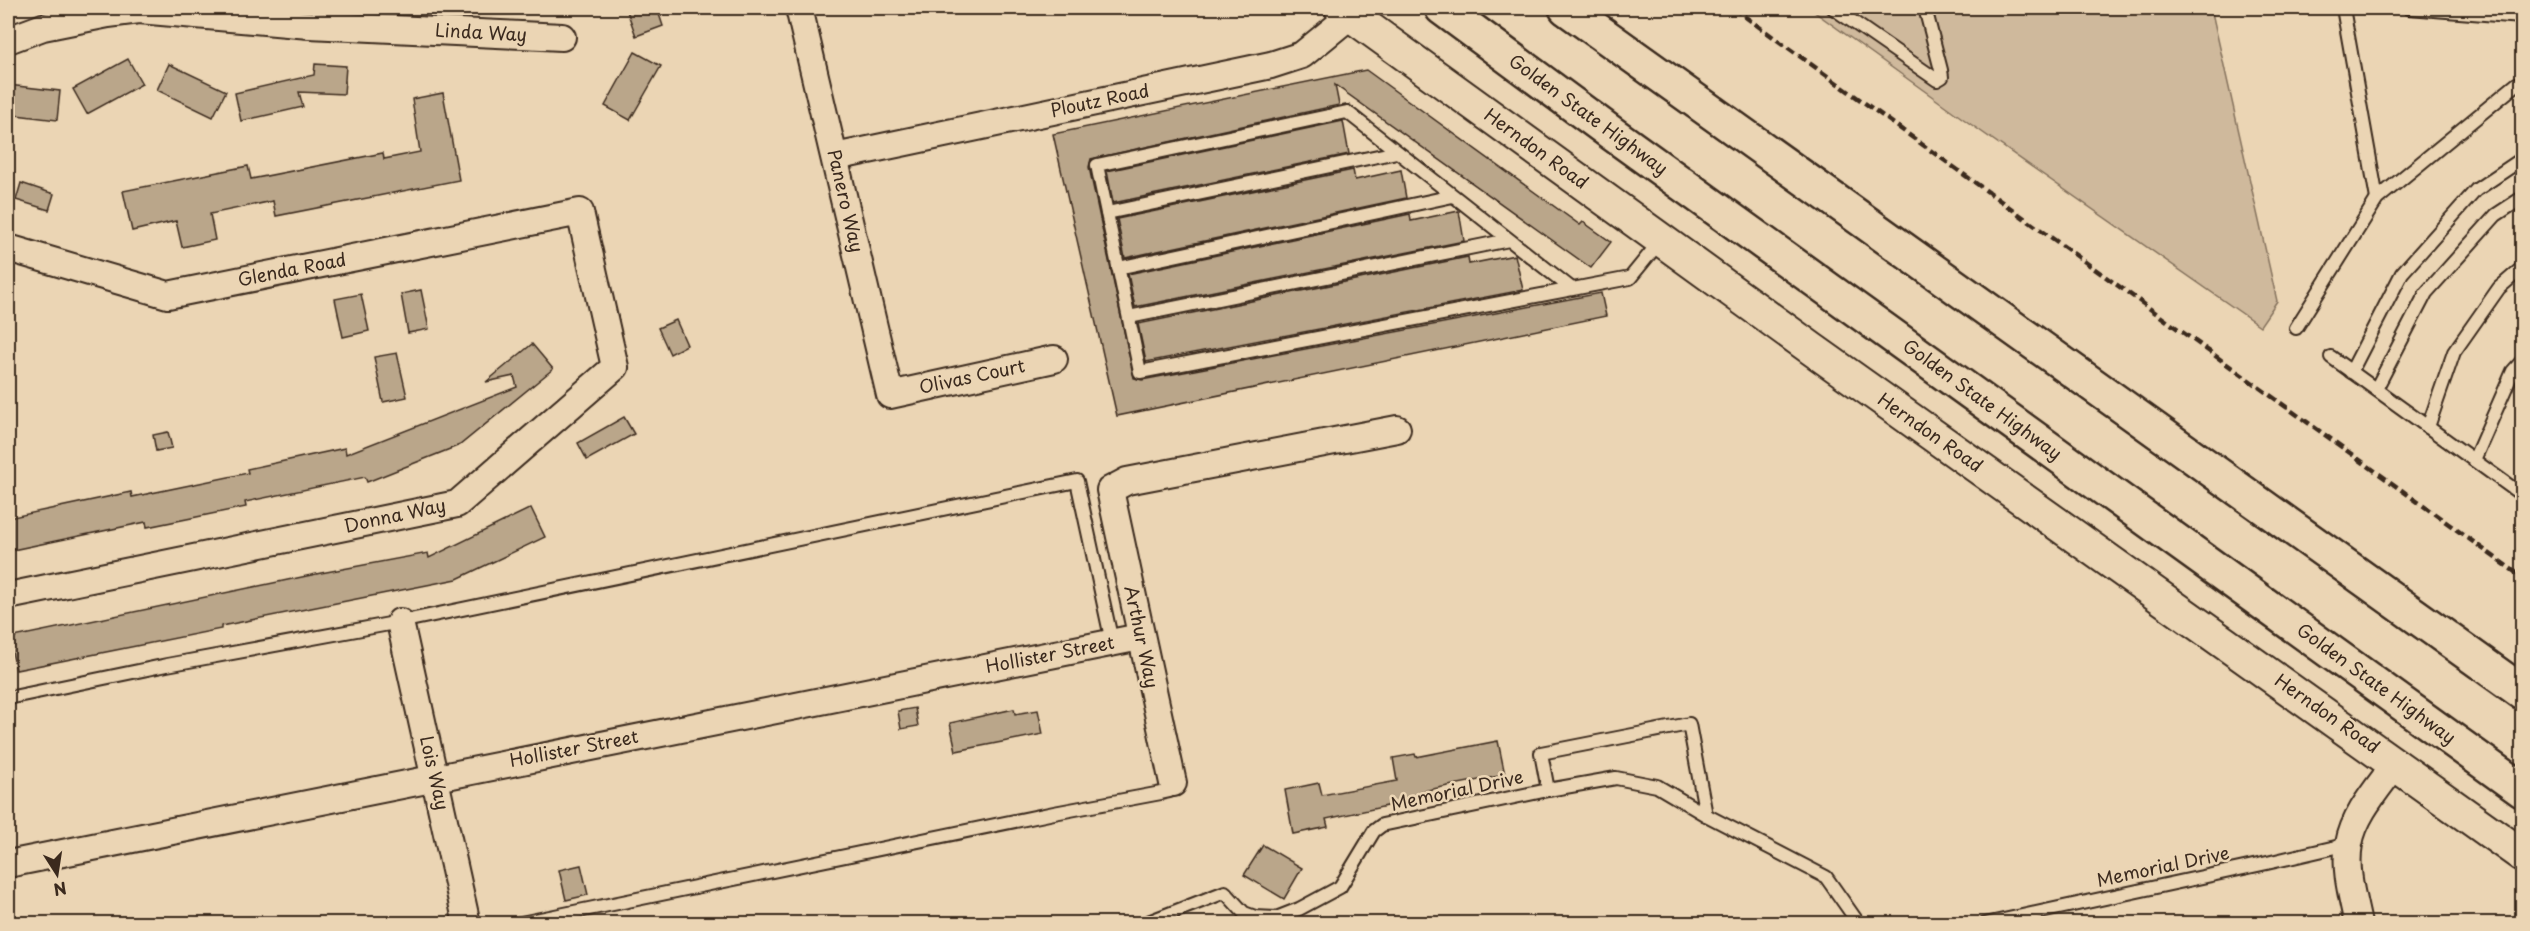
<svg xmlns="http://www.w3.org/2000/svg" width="2530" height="931" viewBox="0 0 2530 931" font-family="'Playpen Sans',sans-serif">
	<rect width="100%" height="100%" fill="#ebd5b4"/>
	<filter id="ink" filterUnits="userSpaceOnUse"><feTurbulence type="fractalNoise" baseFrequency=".0167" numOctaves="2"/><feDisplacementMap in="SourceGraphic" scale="12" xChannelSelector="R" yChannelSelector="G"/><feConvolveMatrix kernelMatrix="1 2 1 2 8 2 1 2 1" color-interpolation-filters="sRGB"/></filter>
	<g filter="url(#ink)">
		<!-- green -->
		<polygon fill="#cfb99c" stroke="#85725d" stroke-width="1.5" points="1809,8 2211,8 2277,301 2260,326 1969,123"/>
		<!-- building -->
		<g fill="#baa68a" stroke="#3b2a1e" stroke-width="1.5">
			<polygon points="626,8 657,8 663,26 636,36"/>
			<polygon points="635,52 661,66 630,120 605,106"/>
			<polygon points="128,59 142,84 87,114 73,89"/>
			<polygon points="169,64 226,91 213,117 157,90"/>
			<polygon points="315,64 346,66 344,94 299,92 303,107 241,121 235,93 314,75"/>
			<polygon points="1366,70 1580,225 1583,222 1611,242 1591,268 1335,85 1339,105 1091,159 1089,167 1134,378 1142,380 1601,293 1606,316 1117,416 1053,134"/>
			<polygon points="8,85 60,91 57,120 8,114"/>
			<polygon points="443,93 459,180 276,216 273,201 210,214 215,240 182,247 176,221 132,231 123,191 248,166 251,179 383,153 384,159 420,152 412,99"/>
			<polygon points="1343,121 1349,154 1113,203 1107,171"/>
			<polygon points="1353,170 1355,180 1401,170 1406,198 1125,258 1117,219"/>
			<polygon points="21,183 54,194 49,210 16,200"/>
			<polygon points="1459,211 1464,241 1135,307 1128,274 1410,214 1411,221"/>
			<polygon points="1515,255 1523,290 1146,362 1138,324 1468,257 1469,264"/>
			<polygon points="421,290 429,329 408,333 401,294"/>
			<polygon points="361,294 369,331 343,337 335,299"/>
			<polygon points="676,320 687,345 670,354 658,328"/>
			<polygon points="532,344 553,369 460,445 367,482 365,477 245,502 246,507 147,527 146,522 8,551 8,518 131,492 132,497 248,473 247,469 345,448 346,454 517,387 514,376 486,382"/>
			<polygon points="397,353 407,397 383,402 374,357"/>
			<polygon points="624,417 634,434 587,460 578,443"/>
			<polygon points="168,432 172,448 156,451 153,435"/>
			<polygon points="531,508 545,537 457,579 221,626 221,629 16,670 9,638 321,573 428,553 429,558"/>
			<polygon points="915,708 918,726 901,729 898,711"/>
			<polygon points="1014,709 1015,714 1038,710 1043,734 956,751 950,723"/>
			<polygon points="1498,741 1505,775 1422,791 1424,798 1326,819 1328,827 1293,834 1285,790 1319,783 1322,795 1397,781 1393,758 1415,754 1416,757"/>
			<polygon points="1263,845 1302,868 1284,899 1244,875"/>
			<polygon points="581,865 588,895 566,900 559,870"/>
		</g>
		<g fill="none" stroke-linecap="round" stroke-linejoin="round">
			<defs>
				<g id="service">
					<polyline points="1833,8 1937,80 1942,77 1941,70 1925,8"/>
					<polyline points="2343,8 2377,199"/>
					<polyline points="2409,8 2522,17"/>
					<polyline points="1107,213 1397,152"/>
					<polyline points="1118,268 1453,196"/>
					<polyline points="1572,289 1347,112 1097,165 1140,372 1630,278 1661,240"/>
					<polyline points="1129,317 1509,240"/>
					<polyline points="2296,328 2377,199 2517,84 2522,82"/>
					<polyline points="2331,357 2522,495"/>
					<polyline points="2351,372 2402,273 2476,190 2522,159"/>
					<polyline points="2376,389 2426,293 2496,215 2522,198"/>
					<polyline points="2428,427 2454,352 2499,288 2522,268"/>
					<polyline points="2474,460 2513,371 2522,361"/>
					<polyline points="8,698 167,665 400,622 1077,481 1112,642"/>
					<polyline points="1548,790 1541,753 1689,724 1706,815"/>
					<polyline points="516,924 1054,813 1161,793 1170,791 1173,783"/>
					<polyline points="1143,924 1225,892 1244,913 1255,917 1276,918 1299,909 1340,887 1374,831 1382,825 1548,790 1616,778 1657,786 1706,815 1826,877 1859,924"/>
					<polyline points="1985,924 2267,863 2349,844"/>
				</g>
				<g id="minor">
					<polyline points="799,8 890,395 1054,359"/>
					<polyline points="8,40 43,27 108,14 139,10 309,25 562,37"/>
					<polyline points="835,157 1271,65 1302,55 1351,15"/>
					<polyline points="8,248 168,295 580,212 615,367 457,504 8,596"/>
					<polyline points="400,622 467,924"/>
					<polyline points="1173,783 1110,490 1127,481 1397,429"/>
					<polyline points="8,864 1140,637"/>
					<path d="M2358,924C2353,899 2344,870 2349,844C2354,814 2379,787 2396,763"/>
				</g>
				<polyline id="tertiary" points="1341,8 1812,349 2522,855"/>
				<g id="motorway">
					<polyline points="1442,8 1610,132 2522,790"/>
					<polyline points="1566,8 2522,692"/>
				</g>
			</defs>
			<!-- service casing -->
			<use href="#service" stroke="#3b2a1e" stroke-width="16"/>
			<!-- minor casing -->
			<use href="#minor" stroke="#3b2a1e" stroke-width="30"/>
			<!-- tertiary casing -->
			<use href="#tertiary" stroke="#3b2a1e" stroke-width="36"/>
			<!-- motorway casing -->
			<use href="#motorway" stroke="#3b2a1e" stroke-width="38"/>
			<!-- service -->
			<use href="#service" stroke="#ebd5b4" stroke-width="12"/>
			<!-- minor -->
			<use href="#minor" stroke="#ebd5b4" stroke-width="26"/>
			<!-- tertiary -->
			<use href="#tertiary" stroke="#ebd5b4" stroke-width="32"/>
			<!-- motorway -->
			<use href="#motorway" stroke="#ebd5b4" stroke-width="33"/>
			<!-- rail -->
			<polyline stroke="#3b2a1e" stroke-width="4.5" stroke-dasharray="9 4.5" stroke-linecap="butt" points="1733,8 2522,577"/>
		</g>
	</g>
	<g text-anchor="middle" stroke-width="5" stroke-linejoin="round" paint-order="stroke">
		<!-- street labels -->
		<g font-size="18" fill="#3b2a1e" stroke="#ebd5b4">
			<text transform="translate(481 33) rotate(3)" y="6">Linda Way</text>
			<text transform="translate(1100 101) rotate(-12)" y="6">Ploutz Road</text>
			<text transform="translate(1588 115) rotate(36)" y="6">Golden State Highway</text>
			<text transform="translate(1536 149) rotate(36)" y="6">Herndon Road</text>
			<text transform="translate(845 201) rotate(77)" y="6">Panero Way</text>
			<text transform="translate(292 270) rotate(-11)" y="6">Glenda Road</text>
			<text transform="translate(972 377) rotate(-12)" y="6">Olivas Court</text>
			<text transform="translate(1982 400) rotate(36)" y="6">Golden State Highway</text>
			<text transform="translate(1930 433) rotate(35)" y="6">Herndon Road</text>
			<text transform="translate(395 516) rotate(-12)" y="6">Donna Way</text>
			<text transform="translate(1141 637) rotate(78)" y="6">Arthur Way</text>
			<text transform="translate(1050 655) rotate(-11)" y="6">Hollister Street</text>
			<text transform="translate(2376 684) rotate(36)" y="6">Golden State Highway</text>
			<text transform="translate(2327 714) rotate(35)" y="6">Herndon Road</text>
			<text transform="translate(574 749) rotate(-11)" y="6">Hollister Street</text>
			<text transform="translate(434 773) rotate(77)" y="6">Lois Way</text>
			<text transform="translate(1457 791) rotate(-12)" y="6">Memorial Drive</text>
			<text transform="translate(2163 867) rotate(-12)" y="6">Memorial Drive</text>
		</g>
	</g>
	<!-- margin -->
	<rect width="2530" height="931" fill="none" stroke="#ebd5b4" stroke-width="30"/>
	<rect x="15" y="15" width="2500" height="901" fill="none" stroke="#3b2a1e" stroke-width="2" filter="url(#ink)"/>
	<!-- north arrow -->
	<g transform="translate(57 874) rotate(168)" stroke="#ebd5b4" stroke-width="4.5" paint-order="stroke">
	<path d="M0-4.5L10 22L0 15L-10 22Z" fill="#3b2a1e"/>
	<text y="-9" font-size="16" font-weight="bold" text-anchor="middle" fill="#3b2a1e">N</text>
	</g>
</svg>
